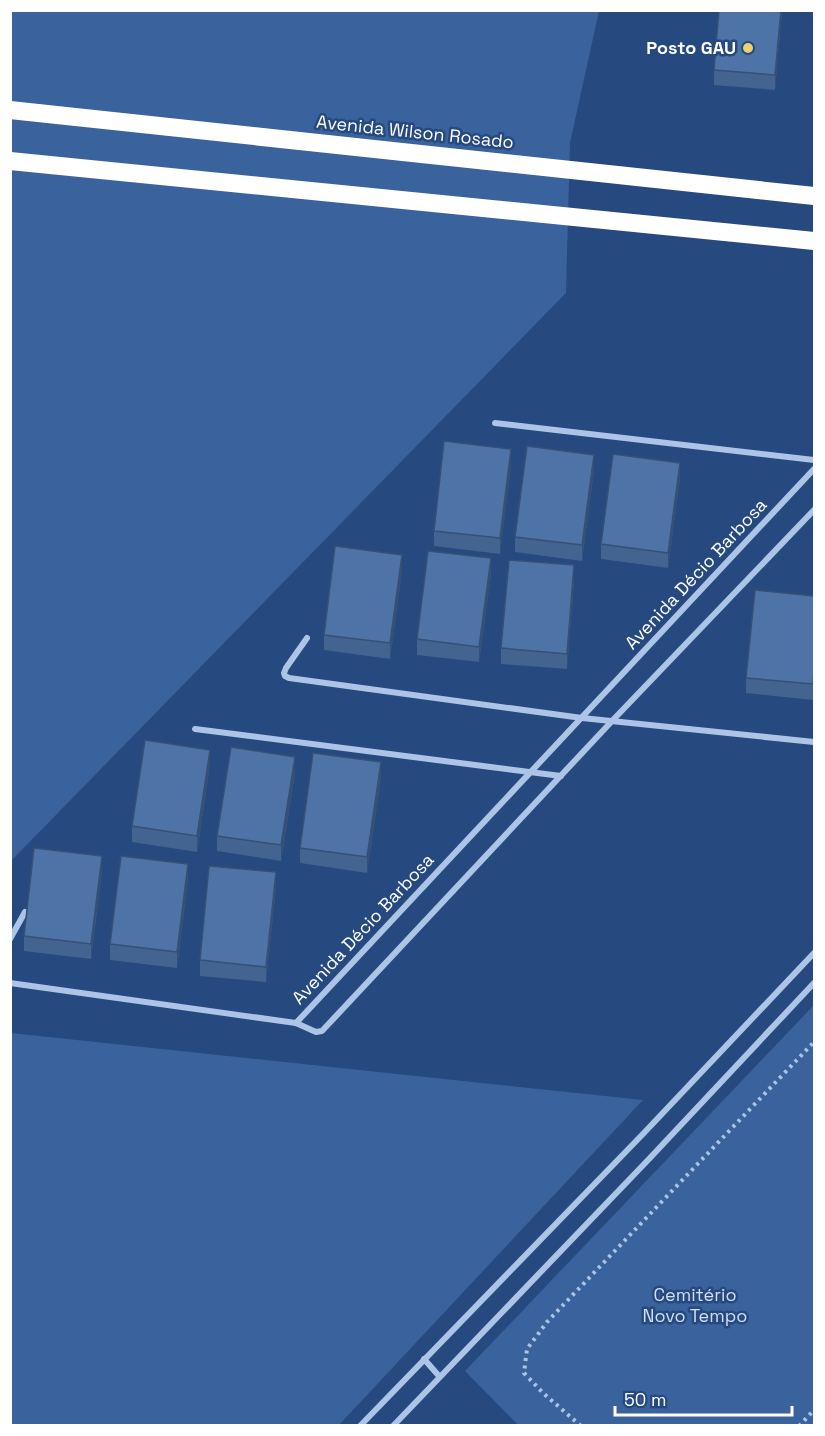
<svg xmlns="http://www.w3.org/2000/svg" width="825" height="1436" viewBox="0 0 825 1436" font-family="'Space Grotesk',sans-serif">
	<rect width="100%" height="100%" fill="#26497f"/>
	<!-- green -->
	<g fill="#3a629c">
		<polygon points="11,11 599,11 570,143 566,293 11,861"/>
		<polygon points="814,1005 814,1425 518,1425 465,1371"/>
		<polygon points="11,1033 643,1100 339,1425 11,1425"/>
	</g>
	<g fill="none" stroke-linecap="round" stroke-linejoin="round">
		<!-- path -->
		<g stroke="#acc4e6" stroke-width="4" stroke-dasharray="3 4.5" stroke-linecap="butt">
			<polyline points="581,1426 543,1393 524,1373 527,1349 547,1322 814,1042"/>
			<polyline points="799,1426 814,1410"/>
		</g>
		<!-- street -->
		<g stroke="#acc4e6" stroke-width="6">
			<polyline points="495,423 814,460"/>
			<polyline points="307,638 286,668 284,673 285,676 289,678 582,718 814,742"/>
			<polyline points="195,729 561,776"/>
			<polyline points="10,939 25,912"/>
			<polyline points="10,983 296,1023 316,1032 322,1031 612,721 814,510"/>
			<polyline points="296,1023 814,469"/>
			<polyline points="424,1359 439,1376"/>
			<polyline points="360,1426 642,1135 814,953"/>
			<polyline points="393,1426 649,1159 814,983"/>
		</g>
		<!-- highway -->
		<g stroke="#fff" stroke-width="18">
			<polyline points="10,110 814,196"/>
			<polyline points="10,161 814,241"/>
		</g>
	</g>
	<!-- wall -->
	<g fill="#436390">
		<polygon points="782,10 775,90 714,85 714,70"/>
		<polygon points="511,465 500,554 434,546 434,531"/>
		<polygon points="594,470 582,561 515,552 515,537"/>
		<polygon points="680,478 668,568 601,559 601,544"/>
		<polygon points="402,570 390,659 324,650 324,635"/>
		<polygon points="491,574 479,662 417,655 417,639"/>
		<polygon points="574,581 567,669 501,664 501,648"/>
		<polygon points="814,596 813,700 746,693 746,678"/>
		<polygon points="210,765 197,852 132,842 132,826"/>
		<polygon points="295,773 281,861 217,851 217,836"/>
		<polygon points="381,778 367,873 300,863 300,848"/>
		<polygon points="102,871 91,959 24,951 24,936"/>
		<polygon points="188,879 177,968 110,960 110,944"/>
		<polygon points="276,888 266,982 200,976 200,960"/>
	</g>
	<!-- shaded-wall -->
	<g fill="#375075">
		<polygon points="781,10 782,10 775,90 775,75"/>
		<polygon points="511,449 511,465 500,554 500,538"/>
		<polygon points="594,455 594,470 582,561 582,545"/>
		<polygon points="680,463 680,478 668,568 668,553"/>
		<polygon points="402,555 402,570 390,659 390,643"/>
		<polygon points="491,558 491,574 479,662 479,647"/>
		<polygon points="574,565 574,581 567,669 567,654"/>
		<polygon points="814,671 814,687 813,700 813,684"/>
		<polygon points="210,750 210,765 197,852 197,836"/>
		<polygon points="295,757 295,773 281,861 281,845"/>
		<polygon points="381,762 381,778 367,873 367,857"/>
		<polygon points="102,856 102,871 91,959 91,944"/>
		<polygon points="188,864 188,879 177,968 177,952"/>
		<polygon points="276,872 276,888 266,982 266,967"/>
	</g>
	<!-- building -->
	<g fill="#4e73a7" stroke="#375075" stroke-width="1.5">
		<polygon points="719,10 781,10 775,75 714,70"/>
		<polygon points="444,441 511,449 500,538 434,531"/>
		<polygon points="527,446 594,455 582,545 515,537"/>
		<polygon points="613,454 680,463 668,553 601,544"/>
		<polygon points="335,546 402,555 390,643 324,635"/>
		<polygon points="428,551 491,558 479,647 417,639"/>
		<polygon points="509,560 574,565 567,654 501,648"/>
		<polygon points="755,590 814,596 814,671 813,684 746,678"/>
		<polygon points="145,740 210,750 197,836 132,826"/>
		<polygon points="231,747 295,757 281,845 217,836"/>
		<polygon points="313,753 381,762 367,857 300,848"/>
		<polygon points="34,848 102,856 91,944 24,936"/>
		<polygon points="121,856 188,864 177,952 110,944"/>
		<polygon points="209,866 276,872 266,967 200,960"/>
	</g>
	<!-- markers -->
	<circle fill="#eecf71" stroke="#26497f" stroke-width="2" cx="748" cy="48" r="6"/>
	<g text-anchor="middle" stroke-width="5" stroke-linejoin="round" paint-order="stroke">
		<!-- poi labels -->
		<g font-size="18" font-weight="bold" fill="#fff" stroke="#26497f" text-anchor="end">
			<text x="736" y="54">Posto GAU</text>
		</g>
		<!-- street labels -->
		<g font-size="18" fill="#fff" stroke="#26497f">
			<text transform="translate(415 132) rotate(6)" y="6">Avenida Wilson Rosado</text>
			<text transform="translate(696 574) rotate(-47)" y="6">Avenida Décio Barbosa</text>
			<text transform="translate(363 929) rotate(-47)" y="6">Avenida Décio Barbosa</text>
		</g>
		<!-- park labels -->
		<g font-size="18" fill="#cfdff5" stroke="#26497f">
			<text x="695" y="1301">Cemitério<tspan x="695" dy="21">Novo Tempo</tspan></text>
		</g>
	</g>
	<!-- border -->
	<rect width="825" height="1436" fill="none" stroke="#ffffff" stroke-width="24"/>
	<!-- scale -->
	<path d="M615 1406v9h177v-9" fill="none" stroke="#ffffff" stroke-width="3"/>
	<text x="624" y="1406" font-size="18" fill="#ffffff" stroke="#26497f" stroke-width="4.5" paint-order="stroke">50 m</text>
</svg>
